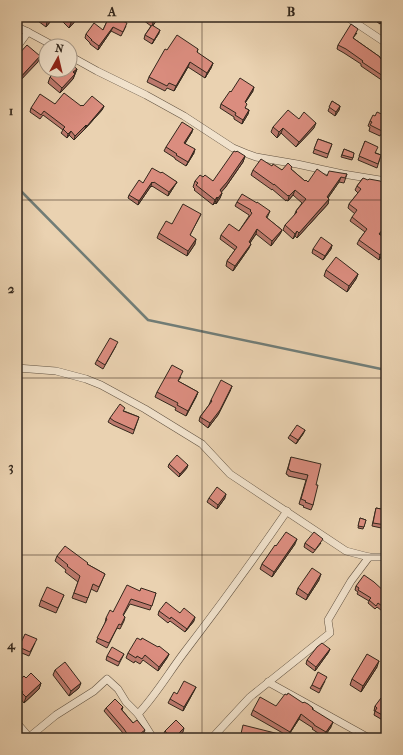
<svg xmlns="http://www.w3.org/2000/svg" width="403" height="755" viewBox="0 0 403 755" font-family="'IM FELL French Canon',serif">
	<rect width="100%" height="100%" fill="#ead2b1"/>
	<filter id="stains"><feTurbulence type="fractalNoise" baseFrequency=".005" numOctaves="4"/><feColorMatrix values="0 0 0 0 .2 0 0 0 0 .09 0 0 0 0 .02 0 0 0 .5 -.17"/></filter>
	<radialGradient id="worn" r=".72"><stop offset=".6" stop-color="#630" stop-opacity="0"/><stop offset="1" stop-color="#630" stop-opacity=".3"/></radialGradient>
	<g fill="none" stroke-linecap="round" stroke-linejoin="round">
		<!-- stream -->
		<polyline stroke="#717d77" stroke-width="2.5" points="17,187 148,320 386,370"/>
		<defs>
			<g id="minor">
				<polyline points="347,17 386,43"/>
				<polyline points="17,27 28,32 54,46"/>
				<polyline points="17,47 28,32"/>
				<polyline points="70,56 97,71 146,95 184,116 233,148 245,153 256,157 297,164 343,174 386,181"/>
				<polyline points="17,368 56,371 86,379 101,385 145,409 202,444 230,474 346,551 369,557 386,557"/>
				<polyline points="268,682 369,738"/>
				<polyline points="17,723 29,737"/>
				<polyline points="28,738 56,715 94,691 107,679 118,689 126,702 138,714"/>
				<path d="M153,738L138,714C155,696 168,674 183,654C219,607 254,559 287,511"/>
				<polyline points="212,738 250,697 330,633 328,620 351,581 369,557"/>
			</g>
		</defs>
		<!-- minor casing -->
		<use href="#minor" stroke="#615241" stroke-width="8"/>
		<!-- minor -->
		<use href="#minor" stroke="#f1e2cc" stroke-width="7"/>
	</g>
	<!-- wall -->
	<g fill="#bc796d" stroke="#33271c">
		<polygon points="34,17 54,17 46,27 34,18"/>
		<polygon points="58,17 79,17 69,28"/>
		<polygon points="109,17 126,26 121,36 111,31 98,50 90,44 90,43 85,38 86,34 103,30"/>
		<polygon points="139,17 159,17 153,25 159,33 152,44 144,39 145,35 151,26"/>
		<polygon points="370,17 385,17 380,24"/>
		<polygon points="357,33 353,38 380,57 380,58 386,62 386,83 361,66 361,64 344,53 337,49 338,45"/>
		<polygon points="198,49 197,53 213,63 211,68 205,78 188,67 174,91 167,88 165,91 147,82 149,77 167,50"/>
		<polygon points="77,69 73,79 60,93 48,83 50,77"/>
		<polygon points="253,91 245,103 245,108 249,110 248,114 242,124 234,119 234,117 220,108 221,104 231,92"/>
		<polygon points="332,101 340,106 339,110 335,116 328,111"/>
		<polygon points="55,104 83,106 104,106 102,110 85,129 74,140 69,135 67,138 61,133 63,130 43,115 40,119 30,112 31,108"/>
		<polygon points="375,116 386,116 386,138 385,137 386,136 381,134 380,136 369,131 370,127 368,126 370,121"/>
		<polygon points="299,119 314,128 296,147 281,133 277,138 271,132 273,127"/>
		<polygon points="192,132 185,143 194,153 186,166 175,159 175,158 164,151 166,147"/>
		<polygon points="318,139 332,144 327,158 313,153"/>
		<polygon points="365,141 376,153 381,155 377,168 358,160"/>
		<polygon points="344,149 354,153 352,160 341,157"/>
		<polygon points="245,156 243,162 225,188 221,192 222,193 220,198 216,204 215,203 213,205 194,190 195,189 193,187 195,181 213,181"/>
		<polygon points="272,166 282,170 291,169 305,181 308,182 327,176 347,174 344,183 339,182 328,198 328,204 297,238 295,236 293,239 283,230 285,225 294,216 296,211 302,203 293,195 288,201 286,200 286,201 272,189 272,190 251,175 253,170"/>
		<polygon points="161,173 177,182 175,185 168,196 152,186 152,187 151,186 138,205 128,198 129,195 143,183"/>
		<polygon points="363,178 380,235 386,249 379,260 357,244 359,240 365,232 350,221 352,217 355,214 348,208 349,204 358,193 355,190 357,186"/>
		<polygon points="237,202 270,211 267,218 282,230 280,234 271,246 256,234 250,243 249,248 233,271 226,266 227,261 235,250 220,239 221,235 239,231 249,216 249,215 235,206"/>
		<polygon points="201,214 199,218 190,235 195,244 187,256 157,238 159,233 172,224"/>
		<polygon points="332,245 331,249 323,260 312,253 313,249"/>
		<polygon points="326,270 358,274 356,279 347,292 324,276"/>
		<polygon points="116,346 103,369 95,364 97,360"/>
		<polygon points="181,377 178,381 198,392 196,397 186,416 175,410 176,408 155,397 157,392"/>
		<polygon points="232,386 230,391 218,415 208,428 199,421 200,417 209,405 211,400"/>
		<polygon points="124,411 139,417 133,434 113,425 108,422 110,418"/>
		<polygon points="305,430 303,434 296,444 288,438 290,435"/>
		<polygon points="291,457 316,485 313,505 311,510 303,507 304,506 299,504 306,480 288,476 288,475 286,474"/>
		<polygon points="169,464 187,468 179,477 168,467"/>
		<polygon points="209,498 225,498 217,509 207,502"/>
		<polygon points="376,508 386,510 386,529 372,526"/>
		<polygon points="360,518 366,520 363,529 358,528"/>
		<polygon points="305,543 321,543 313,553 304,547"/>
		<polygon points="295,544 272,577 260,569 262,564 276,546"/>
		<polygon points="57,556 87,564 105,574 97,592 91,589 86,603 72,598 78,582 65,572 66,570 55,561"/>
		<polygon points="319,580 306,600 296,594 298,588"/>
		<polygon points="356,586 386,593 386,614 377,607 375,609 368,603 369,601 357,594 358,592 355,590"/>
		<polygon points="140,591 156,593 150,610 130,604 123,616 125,617 124,621 120,629 117,628 107,648 96,642 105,623 106,618 113,612"/>
		<polygon points="64,595 56,613 39,606 41,600"/>
		<polygon points="159,611 180,613 194,621 185,632 170,621 168,623 158,615"/>
		<polygon points="141,640 169,654 167,658 158,671 143,660 140,664 135,661 134,663 126,658 128,653"/>
		<polygon points="35,643 29,656 17,651 19,647"/>
		<polygon points="330,649 328,653 315,671 306,664 307,660"/>
		<polygon points="124,654 118,666 106,660 107,656"/>
		<polygon points="377,667 361,692 350,685 352,679"/>
		<polygon points="55,670 79,688 69,696 53,675"/>
		<polygon points="26,678 41,683 39,689 24,703 20,698 20,697 17,693 17,682"/>
		<polygon points="325,681 319,693 310,688 312,685"/>
		<polygon points="196,687 194,691 183,711 168,703 170,699 177,694"/>
		<polygon points="386,701 386,722 374,715 375,711 374,711 375,706"/>
		<polygon points="303,703 313,708 313,710 331,727 324,737 312,729 313,728 299,719 288,736 251,715 253,710"/>
		<polygon points="123,707 122,710 133,723 145,730 141,738 126,738 123,733 104,711 106,708"/>
		<polygon points="165,731 183,732 176,738 166,738 163,735"/>
	</g>
	<!-- shaded-wall -->
	<g fill="#996359" stroke="#33271c">
		<polygon points="52,17 54,17 46,27 47,22"/>
		<polygon points="76,17 79,17 69,28 71,23"/>
		<polygon points="158,17 159,17 152,27 153,23"/>
		<polygon points="383,17 385,17 380,24 381,20"/>
		<polygon points="113,27 111,31 98,50 99,46"/>
		<polygon points="160,30 159,33 152,44 154,40"/>
		<polygon points="40,56 38,62 17,84 17,81"/>
		<polygon points="190,62 188,67 174,91 176,86"/>
		<polygon points="213,63 211,68 205,78 207,73"/>
		<polygon points="77,69 73,79 60,93 62,88"/>
		<polygon points="254,87 253,91 243,106 245,102"/>
		<polygon points="104,106 102,110 85,129 87,126"/>
		<polygon points="340,106 339,110 335,116 336,112"/>
		<polygon points="249,110 248,114 242,124 243,120"/>
		<polygon points="316,123 314,128 296,147 299,142"/>
		<polygon points="86,125 85,129 74,140 75,136"/>
		<polygon points="283,128 281,133 277,138 279,132"/>
		<polygon points="193,129 192,132 183,147 184,143"/>
		<polygon points="71,131 69,135 67,138 68,134"/>
		<polygon points="195,149 194,153 186,166 188,162"/>
		<polygon points="245,156 243,162 225,188 218,196 220,190"/>
		<polygon points="341,177 339,182 325,202 327,197"/>
		<polygon points="152,182 151,186 138,205 139,201"/>
		<polygon points="177,182 175,185 168,196 169,192"/>
		<polygon points="295,190 293,195 288,201 289,196"/>
		<polygon points="222,193 220,198 216,204 218,198"/>
		<polygon points="217,197 215,203 213,205 215,200"/>
		<polygon points="329,199 328,204 297,238 299,233"/>
		<polygon points="386,225 386,228 377,238 379,234"/>
		<polygon points="257,229 256,234 247,247 249,242"/>
		<polygon points="282,230 280,234 271,246 272,241"/>
		<polygon points="297,231 295,236 293,239 295,234"/>
		<polygon points="196,239 195,244 187,256 188,251"/>
		<polygon points="251,244 249,248 233,271 235,266"/>
		<polygon points="332,245 331,249 323,260 325,256"/>
		<polygon points="386,247 386,249 379,260 380,255"/>
		<polygon points="358,274 356,279 347,292 349,286"/>
		<polygon points="232,386 230,391 218,415 208,428 210,423"/>
		<polygon points="198,392 196,397 186,416 188,411"/>
		<polygon points="305,430 303,434 296,444 298,440"/>
		<polygon points="188,465 187,468 179,477 180,474"/>
		<polygon points="226,494 225,498 217,509 218,505"/>
		<polygon points="297,539 295,544 272,577 274,572"/>
		<polygon points="321,574 319,580 306,600 308,595"/>
		<polygon points="195,617 194,621 185,632"/>
		<polygon points="330,649 328,653 315,671 316,667"/>
		<polygon points="169,654 167,658 158,671 159,667"/>
		<polygon points="379,661 377,667 361,692 363,686"/>
		<polygon points="41,683 39,689 24,703 26,697"/>
		<polygon points="81,683 79,688 69,696 71,691"/>
		<polygon points="196,687 194,691 183,711 184,707"/>
		<polygon points="301,714 299,719 288,736 290,732"/>
		<polygon points="333,722 331,727 324,737 326,732"/>
		<polygon points="184,728 183,732 176,738 174,738"/>
	</g>
	<!-- building -->
	<g fill="#db8d7f" stroke="#33271c">
		<polygon points="41,17 52,17 47,22"/>
		<polygon points="65,17 76,17 71,23"/>
		<polygon points="109,17 115,17 127,23 123,32 113,27 99,46 91,40 92,40 86,34 94,23 103,30"/>
		<polygon points="146,17 158,17 153,23"/>
		<polygon points="378,17 383,17 381,20"/>
		<polygon points="351,24 358,29 353,38 380,57 380,58 386,62 386,78 362,62 363,61 346,49 338,45"/>
		<polygon points="152,25 160,30 154,40 145,35"/>
		<polygon points="177,35 198,49 197,52 213,63 207,73 190,62 176,86 169,83 167,86 149,77 165,49 167,50"/>
		<polygon points="27,45 40,56 17,81 17,56"/>
		<polygon points="71,64 77,69 73,72 75,74 62,88 50,77 57,70 70,70 70,65"/>
		<polygon points="240,78 254,87 245,102 247,104 245,108 249,110 243,120 235,115 236,113 221,104 230,91 231,92"/>
		<polygon points="64,93 81,106 82,105 83,106 92,96 104,106 87,126 86,125 75,136 71,131 68,134 63,129 65,127 44,111 41,115 31,108 40,94 55,104"/>
		<polygon points="332,101 340,106 336,112 329,107"/>
		<polygon points="288,110 299,119 304,112 316,123 299,142 283,128 279,132 273,127"/>
		<polygon points="377,112 386,116 386,130 383,128 382,131 370,125 372,122 370,121 373,115 375,116"/>
		<polygon points="182,122 193,129 184,143 195,149 188,162 176,155 177,154 166,147"/>
		<polygon points="318,139 332,144 328,154 314,149"/>
		<polygon points="365,141 378,147 375,153 381,155 378,164 359,156"/>
		<polygon points="344,149 354,153 353,158 342,155"/>
		<polygon points="234,151 236,152 237,151 245,156 227,182 220,190 222,193 218,198 217,197 215,200 196,185 198,183 195,181 200,175 203,177 205,175 213,181"/>
		<polygon points="261,159 272,166 273,164 282,170 288,163 292,167 291,169 305,181 306,180 308,182 317,169 327,176 329,171 347,174 345,178 341,177 327,197 329,199 299,233 297,231 295,234 285,225 297,212 296,211 306,199 295,190 289,196 288,195 288,196 274,184 274,185 253,170"/>
		<polygon points="152,168 161,173 162,172 177,182 169,192 154,182 153,183 152,182 139,201 129,195 139,180 143,183"/>
		<polygon points="363,178 368,180 369,179 380,181 386,185 386,225 379,234 386,239 386,247 380,255 359,240 367,229 352,217 357,210 349,204 361,189 357,186"/>
		<polygon points="242,194 257,203 257,202 270,211 266,217 282,230 272,241 257,229 249,242 251,244 235,266 227,261 237,247 221,235 229,224 239,231 252,213 250,211 251,210 237,202"/>
		<polygon points="183,204 201,214 190,235 196,239 188,251 159,233 166,221 172,224"/>
		<polygon points="321,237 332,245 325,256 313,249"/>
		<polygon points="336,257 358,274 349,286 326,270"/>
		<polygon points="110,338 118,342 105,365 97,360"/>
		<polygon points="172,365 183,371 178,381 198,392 188,411 177,405 178,403 157,392"/>
		<polygon points="221,380 232,386 220,410 210,423 200,417 212,401 211,400"/>
		<polygon points="120,404 125,408 123,411 139,417 134,430 114,421 110,418"/>
		<polygon points="297,425 305,430 298,440 290,435"/>
		<polygon points="177,455 188,465 180,474 169,464"/>
		<polygon points="291,457 321,464 316,485 318,485 313,505 305,502 306,501 301,499 308,475 290,471 290,470 288,469"/>
		<polygon points="217,487 226,494 218,505 209,498"/>
		<polygon points="376,508 386,510 386,525 373,523"/>
		<polygon points="360,518 366,520 364,527 358,526"/>
		<polygon points="286,532 297,539 274,572 262,564 275,545 276,546"/>
		<polygon points="314,532 323,539 315,550 305,543"/>
		<polygon points="65,546 88,563 87,564 105,574 99,587 93,584 88,598 74,593 80,576 67,566 68,565 57,556"/>
		<polygon points="312,568 321,574 308,595 298,588"/>
		<polygon points="364,575 374,582 386,593 386,609 378,603 376,606 369,600 371,598 358,590 359,588 356,586"/>
		<polygon points="127,585 140,591 141,588 156,593 152,606 131,599 123,615 125,617 121,625 119,624 109,643 97,638 107,619 106,618 110,610 113,612"/>
		<polygon points="47,587 64,595 58,608 41,600"/>
		<polygon points="166,602 180,613 184,608 195,617 187,629 171,617 170,619 159,611"/>
		<polygon points="25,634 37,639 30,652 19,647"/>
		<polygon points="137,638 141,640 142,638 158,647 159,646 169,654 159,667 145,655 142,659 137,656 136,658 128,653"/>
		<polygon points="322,643 330,649 316,667 307,660 317,647"/>
		<polygon points="112,647 124,654 119,662 107,656"/>
		<polygon points="367,654 379,661 363,686 352,679"/>
		<polygon points="65,662 81,683 71,691 55,670"/>
		<polygon points="318,672 327,677 320,689 312,685"/>
		<polygon points="31,673 41,683 26,697 22,693 23,692 17,685 17,682 24,676 26,678"/>
		<polygon points="184,681 196,687 184,707 170,699 174,692 177,694"/>
		<polygon points="288,693 303,703 304,702 308,704 313,708 312,709 333,722 326,732 314,725 314,724 301,714 290,732 253,710 260,697 276,706 285,694 287,695"/>
		<polygon points="381,698 386,701 386,717 375,711 377,708 375,706"/>
		<polygon points="115,699 123,707 121,709 133,723 137,720 145,730 141,733 142,735 139,738 135,737 130,738 124,729 106,708"/>
		<polygon points="176,720 184,728 174,738 171,738 165,731"/>
		<polygon points="243,725 287,736 287,738 240,738"/>
		<polygon points="355,733 362,738 352,738"/>
		<polygon points="99,734 102,738 93,738"/>
		<polygon points="51,735 53,738 48,738"/>
	</g>
	<!-- grid -->
	<path fill="none" stroke="#33271c" stroke-width="1" stroke-opacity="0.55" d="M202,17V738M17,200H386M17,378H386M17,555H386"/>
	<!-- margin -->
	<rect width="403" height="755" fill="none" stroke="#ead2b1" stroke-width="44"/>
	<!-- north arrow -->
	<g transform="translate(58 58) rotate(8)"><circle r="19" fill="#f1e2cc" stroke="#a59786"/>
	<path d="M0-3L7 15L0 10L-7 15Z" fill="#8f2418"/>
	<text y="-6" font-size="11" font-weight="bold" text-anchor="middle" fill="#33271c">N</text>
	</g>
	<rect x="22" y="22" width="359" height="711" fill="none" stroke="#33271c" stroke-width="1.5"/>
	<g font-size="13" text-anchor="middle" font-weight="bold" fill="#33271c">
		<text x="112" y="16">A</text>
		<text x="291" y="16">B</text>
		<text x="11" y="115">1</text>
		<text x="11" y="293">2</text>
		<text x="11" y="471">3</text>
		<text x="11" y="649">4</text>
	</g>
	<rect width="100%" height="100%" filter="url(#stains)"/>
	<rect width="100%" height="100%" fill="url(#worn)"/>
</svg>
